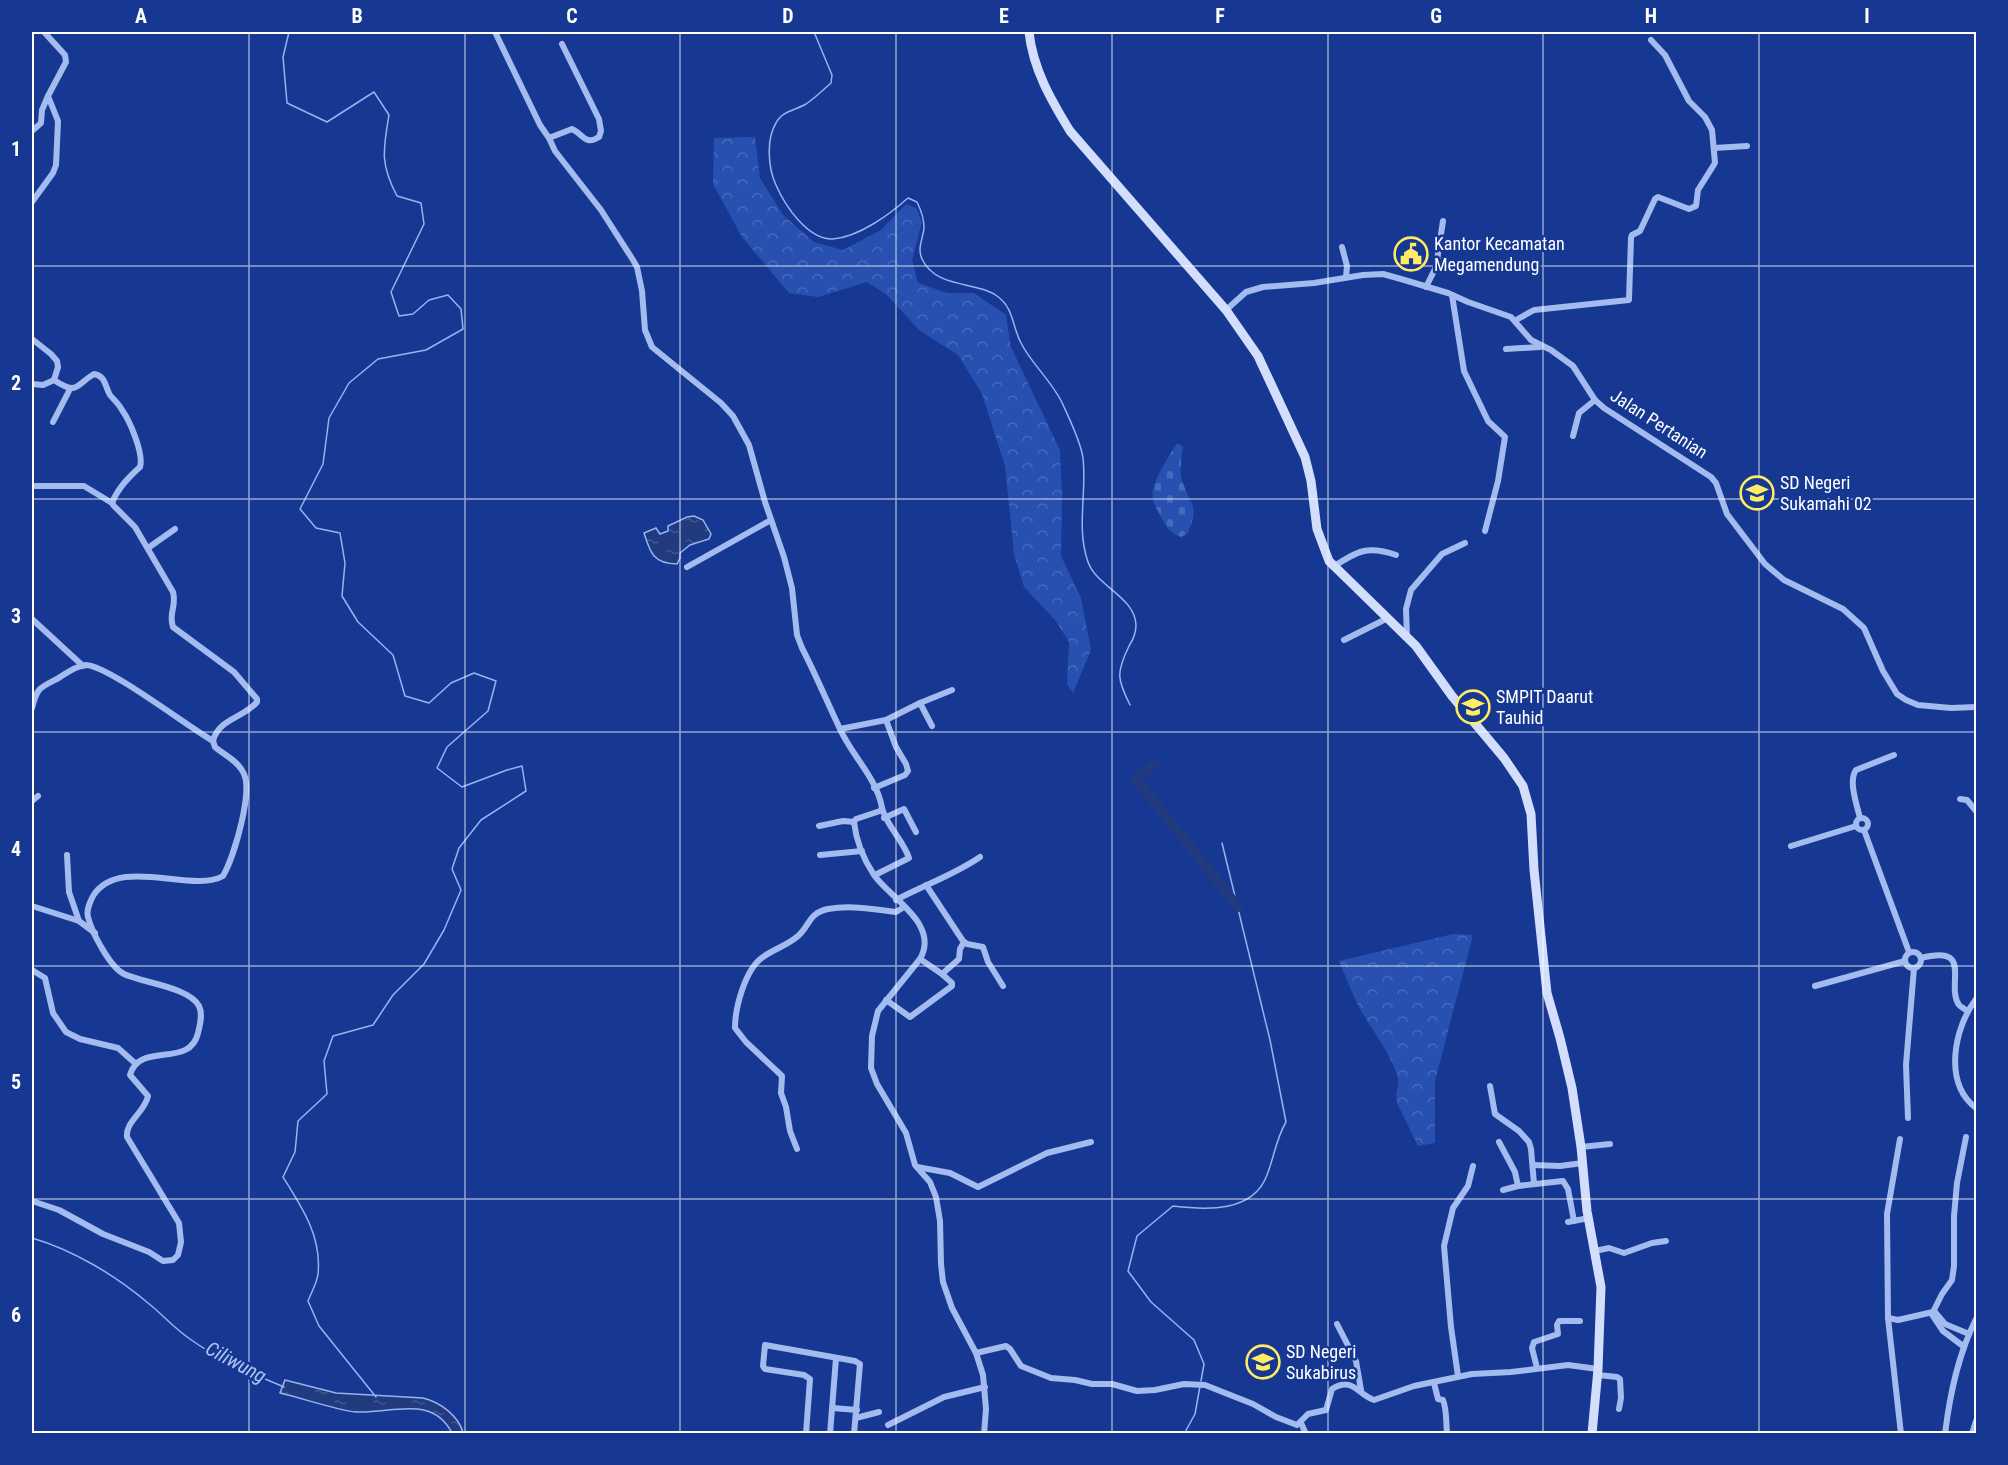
<svg xmlns="http://www.w3.org/2000/svg" width="2008" height="1465" viewBox="0 0 2008 1465" font-family="'Roboto Condensed',sans-serif">
	<defs>
		<pattern id="forest-crowns" width="20" height="18" patternUnits="userSpaceOnUse" patternTransform="scale(1.5)"><rect width="20" height="18" fill="#2850b0"/><path d="M2 6a3 3 0 1 1 6 0M12 15a3 3 0 1 1 6 0" fill="none" stroke="#486abc"/></pattern>
		<pattern id="cemetery-stones" width="16" height="16" patternUnits="userSpaceOnUse" patternTransform="scale(1.5)"><rect width="16" height="16" fill="#2850b0"/><path d="M2 7V4a2 2 0 0 1 4 0v3zM10 15v-3a2 2 0 0 1 4 0v3z" fill="#486abc"/></pattern>
		<pattern id="water-ripples" width="26" height="14" patternUnits="userSpaceOnUse" patternTransform="scale(1.5)"><rect width="26" height="14" fill="#213b7e"/><path d="M2 4q2-2 4 0t4 0M15 11q2-2 4 0t4 0" fill="none" stroke="#425891"/></pattern>
	</defs>
	<rect width="100%" height="100%" fill="#163892"/>
	<!-- forest -->
	<g fill="url(#forest-crowns)">
		<polygon points="755,137 760,178 783,215 814,242 843,250 881,230 906,204 916,208 922,222 912,260 918,283 947,293 974,293 1006,315 1011,347 1060,450 1062,495 1061,556 1081,598 1091,650 1073,693 1067,684 1069,642 1055,620 1024,587 1014,554 1005,466 982,394 958,355 919,330 887,295 867,282 818,297 789,293 742,237 713,184 714,138"/>
		<path d="M1453,934L1473,935L1435,1081V1143L1418,1146L1397,1103C1394,1093 1401,1085 1397,1075C1389,1049 1370,1029 1358,1005C1351,991 1345,975 1339,961Z"/>
	</g>
	<!-- cemetery -->
	<path fill="url(#cemetery-stones)" d="M1177,443L1183,446C1182,456 1179,470 1182,480C1190,506 1201,505 1187,534L1181,537C1170,533 1166,527 1161,517C1159,512 1154,505 1153,500C1149,484 1169,457 1177,443Z"/>
	<!-- water -->
	<g fill="url(#water-ripples)" stroke="#96b3f3" stroke-width="1.5">
		<path d="M694,516L703,520L711,534L709,539L690,545L680,553V558L677,564C653,564 650,552 644,533L656,528L660,534L668,531V526L687,517Z"/>
		<path d="M285,1380L336,1393L423,1398C440,1402 459,1416 463,1433H452C432,1394 392,1414 356,1412C336,1410 302,1398 280,1393Z"/>
	</g>
	<g fill="none" stroke-linecap="round" stroke-linejoin="round">
		<!-- stream -->
		<g stroke="#96b3f3" stroke-width="1.5">
			<path d="M289,32L283,57L287,103L327,122L374,92L389,115C383,150 380,164 397,196L421,203L424,224L391,292L399,316L413,314L429,300L448,295L461,309L463,329L426,350L378,359L349,383L329,418L323,464L300,509L316,528L340,533L345,563L342,596L358,622L393,655L405,696L429,703L451,683L474,673L496,681L488,711L447,747L437,768L462,787L507,770L522,766L526,791L481,820L459,848L452,869L461,890L444,930L424,964L393,995L373,1025L333,1036L324,1061L327,1094L298,1121L295,1152L283,1177C302,1207 322,1237 318,1274C317,1283 311,1293 308,1301L319,1326L376,1397"/>
			<path d="M814,32L832,75L831,83C823,90 815,98 806,104C796,110 782,111 776,123C766,139 768,168 776,185C785,206 808,240 833,239C859,237 890,214 908,198L917,202C921,210 924,218 924,228C923,239 917,248 922,259C936,289 977,281 997,296C1014,308 1012,326 1021,343C1032,365 1055,384 1064,407C1070,420 1081,443 1083,458C1087,493 1076,528 1088,562C1097,587 1135,597 1136,625C1136,633 1133,640 1129,646C1116,673 1117,679 1130,705"/>
			<path d="M32,1238C73,1250 115,1275 148,1303C162,1314 175,1329 190,1339C219,1360 251,1373 284,1387"/>
			<path d="M1201,1381L1204,1364L1194,1340L1151,1302L1128,1271L1137,1236L1173,1206C1206,1210 1253,1213 1267,1175C1274,1157 1276,1139 1286,1122L1270,1040L1222,843"/>
			<polyline points="1184,1434 1195,1414 1200,1386"/>
		</g>
		<!-- river -->
		<polyline stroke="#213b7e" stroke-width="10" points="1155,764 1136,779 1238,907"/>
		<!-- street -->
		<g stroke="#a4bbf0" stroke-width="6">
			<path d="M495,32L540,125L549,138L555,151L601,210L633,260L637,267L642,291L645,330L652,347L721,403L733,416L749,445L765,502L784,557L792,588L797,635L802,648C816,675 827,702 840,729C852,756 877,778 882,808L880,811L856,819L854,822C856,840 864,860 874,875C891,899 940,924 920,959L878,1011L872,1036L871,1068L877,1084L906,1133L915,1165L930,1182L936,1197L940,1221L941,1264L943,1282L952,1308L976,1353L983,1375L986,1409L984,1434"/>
			<polyline points="32,131 41,123 42,110 48,96"/>
			<path d="M549,138L572,129C583,134 585,146 599,137L601,131L599,119L562,44"/>
			<polyline points="1714,148 1747,146"/>
			<polyline points="32,202 53,173 56,165 58,121 48,96 66,62 65,55 44,32"/>
			<polyline points="1342,247 1347,266 1346,277"/>
			<polyline points="1426,287 1436,267 1443,221"/>
			<polyline points="1452,295 1464,371 1488,421 1505,437 1498,481 1485,531"/>
			<polyline points="1226,310 1246,292 1263,287 1314,283 1363,275 1383,274 1401,279 1448,293 1468,302 1511,317 1531,340 1551,350 1573,366 1595,400 1604,408 1711,477 1716,483 1727,514 1765,564 1784,580 1843,609 1864,628 1883,671 1897,694 1906,700 1918,705 1951,708 1976,707"/>
			<polyline points="1516,320 1534,310 1629,300 1631,238 1632,235 1640,231 1655,199 1658,197 1689,209 1696,206 1698,190 1715,163 1712,130 1705,117 1689,101 1665,55 1651,40"/>
			<path d="M32,339L51,354L57,361L58,367L54,380C78,396 75,385 94,374C106,376 105,387 110,395C114,400 119,404 122,410C130,421 144,454 140,467C128,478 118,488 112,503L114,506L135,527L173,592C177,607 168,613 173,627L234,672L257,699V702C244,718 218,719 213,741"/>
			<polyline points="1506,349 1540,347"/>
			<polyline points="32,384 43,385 54,380"/>
			<polyline points="53,422 70,389"/>
			<polyline points="1573,436 1579,413 1595,400"/>
			<polyline points="32,486 84,486 112,503"/>
			<polyline points="148,548 175,529"/>
			<polyline points="687,567 771,520"/>
			<path d="M1333,567C1357,551 1368,545 1396,555"/>
			<polyline points="32,619 83,666"/>
			<polyline points="1407,637 1406,609 1411,590 1442,554 1465,543"/>
			<polyline points="1344,640 1388,618"/>
			<polyline points="920,703 932,726"/>
			<path d="M32,708C37,688 39,688 57,679C65,674 77,665 86,665C109,666 188,727 213,741L215,747C224,755 237,760 243,772C254,790 234,857 223,876C192,894 119,855 93,896C90,902 86,910 88,917C92,933 110,967 124,974C143,983 189,987 199,1006C203,1014 200,1025 198,1033C190,1069 139,1041 130,1075L148,1096C145,1112 125,1122 127,1137L179,1223L181,1242L178,1255L173,1260L163,1261L149,1252L103,1234L59,1210L32,1201"/>
			<polyline points="840,729 886,720 920,703 952,690"/>
			<polyline points="874,788 905,775 908,771 906,764 896,747 886,720"/>
			<polyline points="1960,799 1967,800 1976,811"/>
			<polyline points="32,801 38,796"/>
			<circle cx="1862" cy="824" r="6"/>
			<polyline points="884,818 904,809 916,832"/>
			<path d="M1860,818C1857,805 1848,781 1856,770L1894,755"/>
			<polyline points="819,826 843,821 854,822"/>
			<polyline points="1864,830 1909,952"/>
			<polyline points="1791,846 1856,826"/>
			<polyline points="67,855 69,892 79,921"/>
			<polyline points="820,855 862,851"/>
			<path d="M875,875L909,858C903,840 886,825 882,808"/>
			<polyline points="926,885 963,941 967,944 983,947 988,962 1003,986"/>
			<path d="M896,900C924,885 954,875 980,857"/>
			<polyline points="32,906 79,921 95,933"/>
			<circle cx="1913" cy="960" r="8"/>
			<path d="M1921,958C1975,944 1945,985 1959,1005C1961,1007 1965,1009 1967,1011"/>
			<polyline points="32,970 45,978 53,1013 66,1032 80,1039 118,1048 136,1064"/>
			<polyline points="942,974 959,959 960,949 964,942"/>
			<polyline points="1815,986 1905,961"/>
			<path d="M1976,999C1954,1028 1943,1083 1976,1108"/>
			<polyline points="886,1000 910,1017 952,986 952,983 942,974 920,959"/>
			<polyline points="1490,1086 1495,1114 1519,1131 1529,1142 1531,1149 1534,1184"/>
			<polyline points="1908,1118 1906,1065 1914,968"/>
			<polyline points="1900,1139 1887,1214 1888,1318 1901,1434"/>
			<polyline points="1499,1142 1515,1172 1518,1186"/>
			<polyline points="1581,1147 1610,1144"/>
			<path d="M797,1149L790,1131L786,1107L781,1093L782,1076L746,1042L735,1028C735,1008 745,969 763,957C774,949 788,945 798,936C810,926 808,913 828,909C850,905 874,909 896,912L904,907"/>
			<polyline points="1533,1165 1560,1166 1583,1163"/>
			<polyline points="917,1167 950,1173 978,1187 1047,1153 1091,1142"/>
			<polyline points="1503,1190 1518,1186 1563,1181 1568,1189 1574,1221"/>
			<polyline points="1568,1222 1589,1218"/>
			<polyline points="1595,1251 1609,1248 1624,1253 1652,1243 1666,1241"/>
			<polyline points="1934,1311 1945,1324 1969,1334"/>
			<polyline points="1931,1313 1943,1331 1963,1346"/>
			<polyline points="1888,1318 1898,1320 1933,1312 1942,1294 1952,1280 1954,1266 1954,1216 1957,1183 1966,1137"/>
			<polyline points="1337,1324 1356,1361 1361,1390"/>
			<path d="M976,1353L1006,1346L1010,1349L1021,1366L1051,1378L1075,1380L1092,1384H1112L1137,1391L1155,1390L1184,1384L1205,1385L1253,1404L1276,1417L1297,1425L1308,1414L1326,1410L1332,1389C1353,1376 1358,1395 1374,1400L1414,1386L1472,1374L1511,1372L1568,1365L1598,1369"/>
			<polyline points="1537,1368 1532,1348 1534,1342 1558,1334 1557,1325 1559,1321 1580,1321"/>
			<polyline points="1598,1375 1617,1377 1620,1379 1621,1398 1619,1409"/>
			<polyline points="1458,1376 1451,1327 1444,1246 1453,1208 1468,1186 1473,1166"/>
			<path d="M1434,1383L1438,1399L1443,1400C1447,1410 1446,1423 1447,1434"/>
			<polyline points="833,1408 857,1410"/>
			<polyline points="856,1418 879,1412"/>
			<polyline points="1301,1423 1306,1434"/>
			<polyline points="888,1425 944,1397 985,1387"/>
			<polyline points="806,1434 810,1379 804,1375 765,1369 763,1366 765,1345 855,1361 860,1364 854,1434"/>
			<polyline points="830,1434 836,1358"/>
			<path d="M1945,1434C1950,1393 1958,1355 1976,1319"/>
			<polyline points="1972,1434 1976,1421"/>
		</g>
		<!-- secondary -->
		<path stroke="#d2defb" stroke-width="9" d="M1029,32C1033,69 1051,100 1070,131L1226,310L1258,356L1305,457L1311,481L1317,529L1329,561L1416,646L1452,696L1504,758L1523,786L1531,814L1534,870L1547,993L1560,1038L1572,1088L1581,1147L1587,1211L1601,1287L1598,1369L1592,1434"/>
	</g>
	<!-- grid -->
	<path fill="none" stroke="#fff" stroke-width="1.5" stroke-opacity="0.55" d="M249,32V1434M465,32V1434M680,32V1434M896,32V1434M1112,32V1434M1328,32V1434M1543,32V1434M1759,32V1434M32,266H1976M32,499H1976M32,732H1976M32,966H1976M32,1199H1976"/>
	<!-- icons -->
	<defs>
		<symbol id="civic-ring" viewBox="-11 -11 22 22"><circle r="9.5" fill="#163892" stroke="#ffeb64" stroke-width="1.5"/><path d="M-.6-6.5H3V-4.5H.6V-3L4-1V1h2V6H-6V1h2V-1L-.6-3ZM-1.2 2.5V6h2.4V2.5Z" fill="#ffeb64"/></symbol>
		<symbol id="school-ring" viewBox="-11 -11 22 22"><circle r="9.5" fill="#163892" stroke="#ffeb64" stroke-width="1.5"/><path d="M0-5L7-2L0 1L-7-2ZM-4 1L0 2.5L4 1V4Q0 6-4 4Z" fill="#ffeb64"/></symbol>
	</defs>
	<g fill-rule="evenodd">
		<use href="#civic-ring" x="1392" y="235" width="38" height="38"/>
		<use href="#school-ring" x="1738" y="474" width="38" height="38"/>
		<use href="#school-ring" x="1454" y="688" width="38" height="38"/>
		<use href="#school-ring" x="1244" y="1343" width="38" height="38"/>
	</g>
	<g text-anchor="middle" stroke-width="5" stroke-linejoin="round" paint-order="stroke">
		<!-- poi labels -->
		<g font-size="18" fill="#fff" stroke="#163892" text-anchor="start">
			<text x="1434" y="250">Kantor Kecamatan<tspan x="1434" dy="21">Megamendung</tspan></text>
			<text x="1780" y="489">SD Negeri<tspan x="1780" dy="21">Sukamahi 02</tspan></text>
			<text x="1496" y="703">SMPIT Daarut<tspan x="1496" dy="21">Tauhid</tspan></text>
			<text x="1286" y="1358">SD Negeri<tspan x="1286" dy="21">Sukabirus</tspan></text>
		</g>
		<!-- street labels -->
		<g font-size="18" fill="#fff" stroke="#163892">
			<text transform="translate(1659 424) rotate(33)" y="6">Jalan Pertanian</text>
		</g>
		<!-- water labels -->
		<g font-size="20" font-style="italic" fill="#b0c5f7" stroke="#163892">
			<text transform="translate(236 1362) rotate(28)" y="7">Ciliwung</text>
		</g>
	</g>
	<!-- border -->
	<rect width="2008" height="1465" fill="none" stroke="#163892" stroke-width="66"/>
	<rect x="33" y="33" width="1942" height="1399" fill="none" stroke="#fff" stroke-width="2"/>
	<g font-size="20" text-anchor="middle" font-weight="bold" fill="#fff">
		<text x="141" y="23">A</text>
		<text x="357" y="23">B</text>
		<text x="572" y="23">C</text>
		<text x="788" y="23">D</text>
		<text x="1004" y="23">E</text>
		<text x="1220" y="23">F</text>
		<text x="1436" y="23">G</text>
		<text x="1651" y="23">H</text>
		<text x="1867" y="23">I</text>
		<text x="16" y="156">1</text>
		<text x="16" y="390">2</text>
		<text x="16" y="623">3</text>
		<text x="16" y="856">4</text>
		<text x="16" y="1089">5</text>
		<text x="16" y="1322">6</text>
	</g>
</svg>
